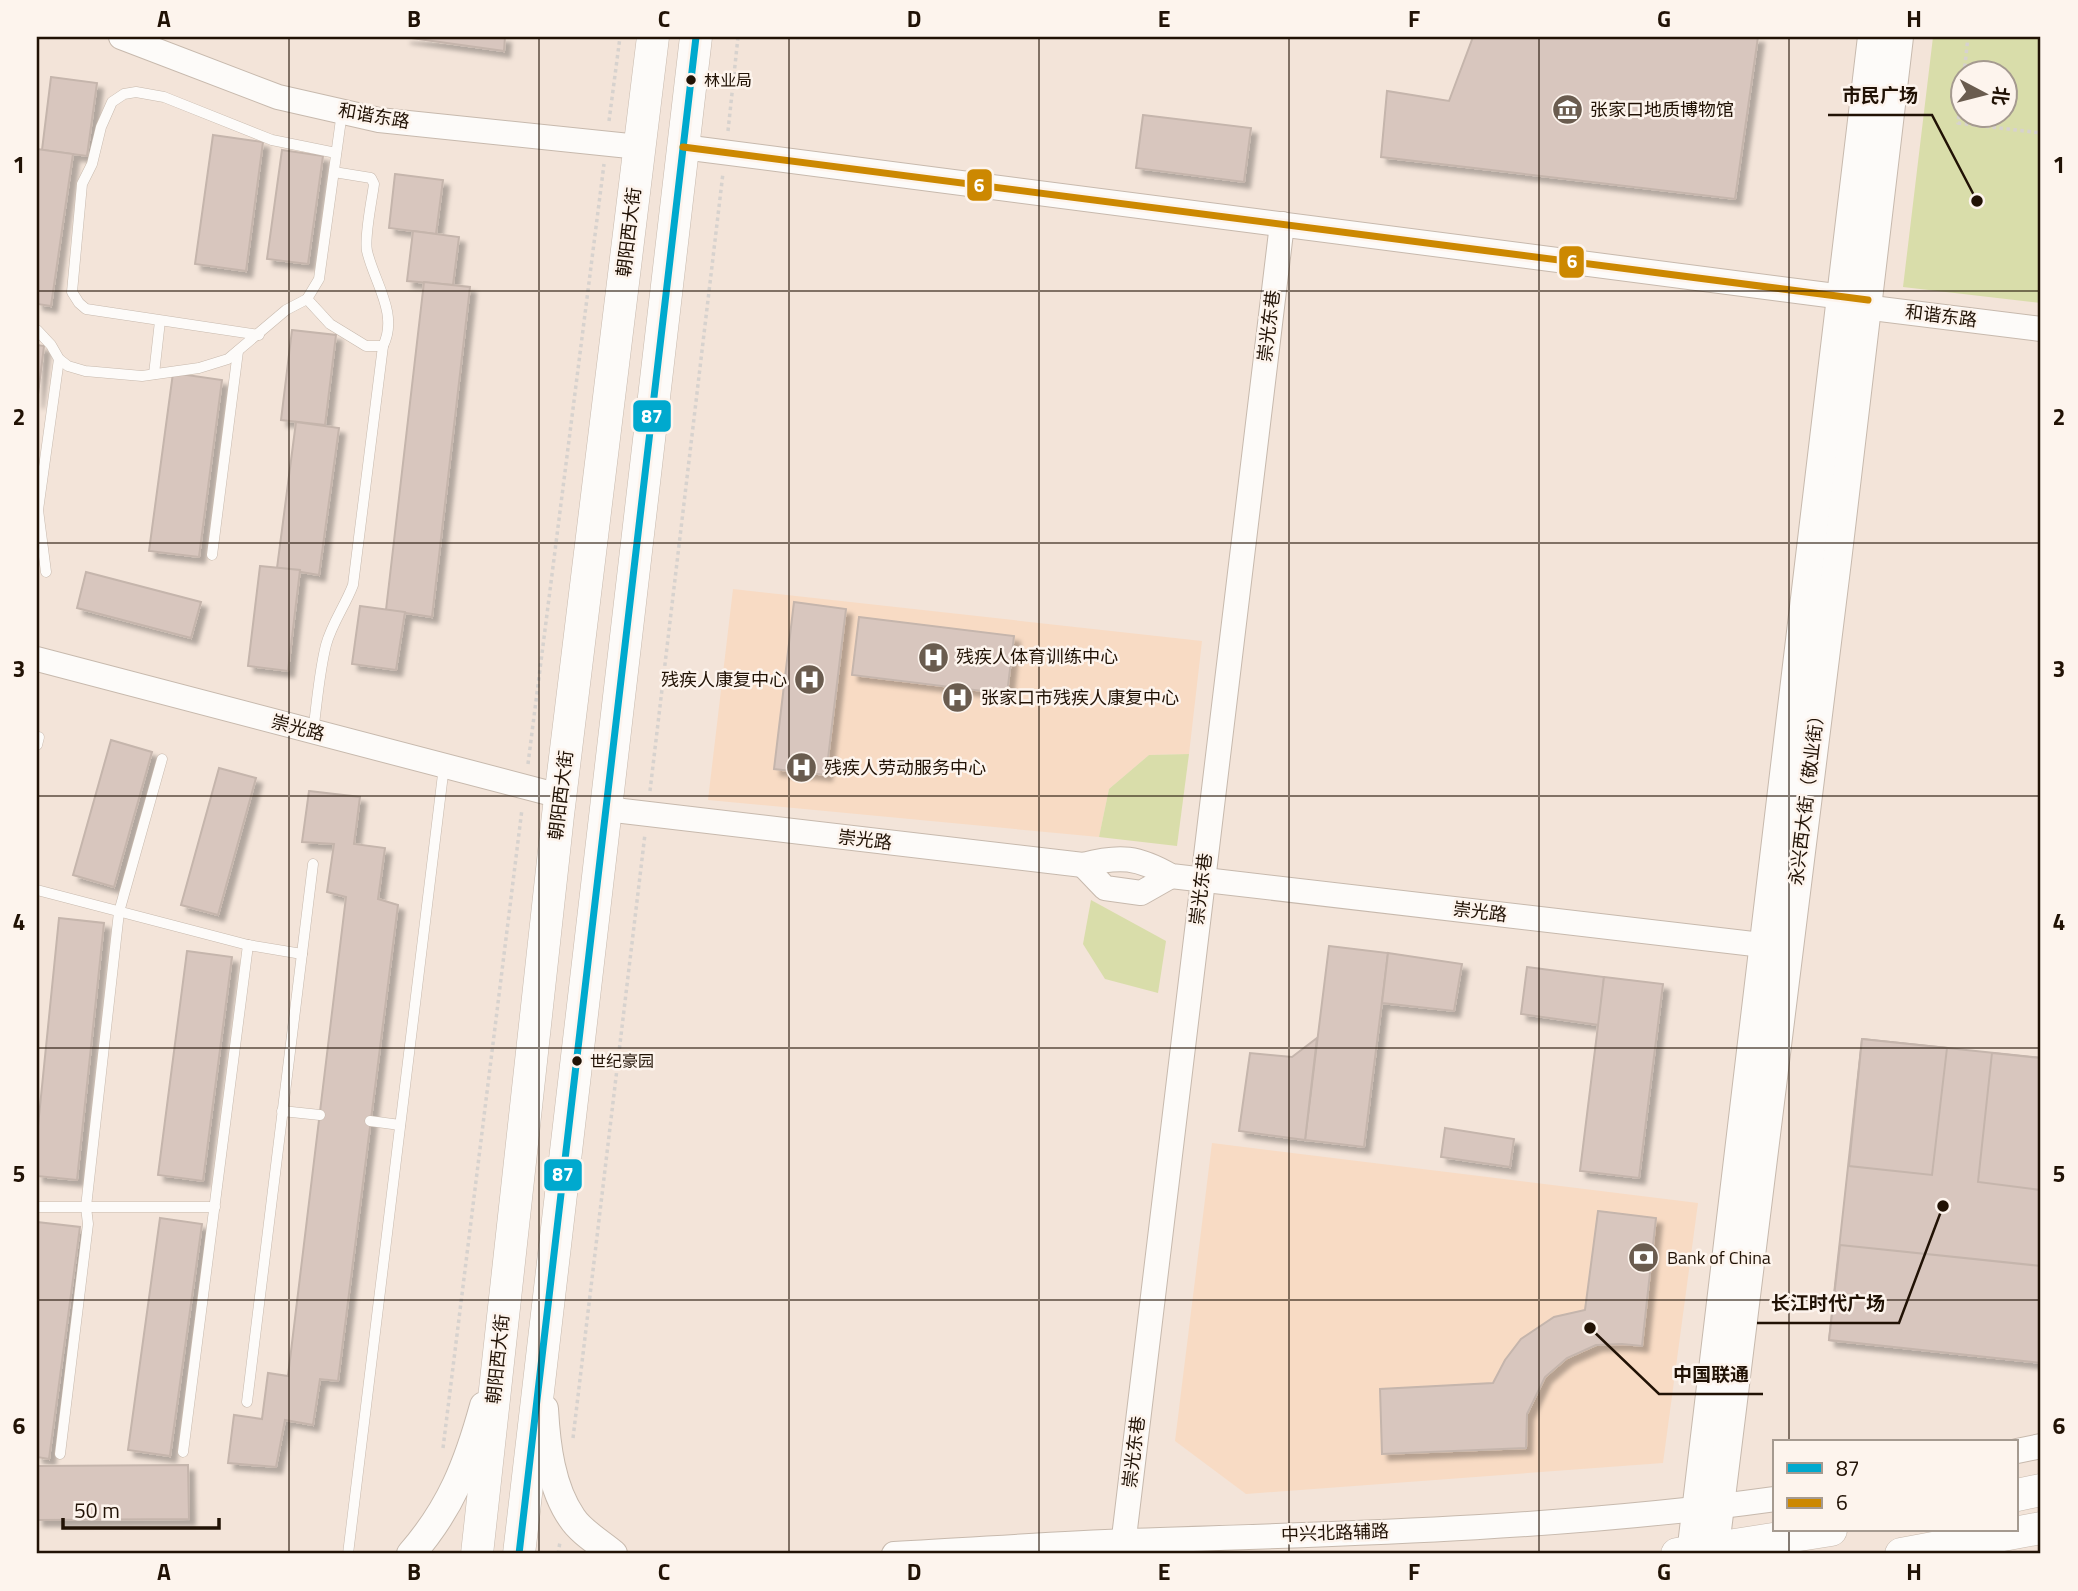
<svg xmlns="http://www.w3.org/2000/svg" width="2078" height="1591" viewBox="0 0 2078 1591" font-family="'Titillium Web','Noto Sans SC',sans-serif">
	<defs>
		<filter id="shadow"><feDropShadow dx="6" dy="6" stdDeviation="2" flood-color="#0004"/></filter>
	</defs>
	<rect width="100%" height="100%" fill="#f3e4d9"/>
	<!-- built -->
	<g fill="#f8dbc4">
		<polygon points="733,589 1202,641 1189,754 1149,755 1109,789 1099,837 708,800"/>
		<polygon points="1212,1143 1698,1203 1663,1463 1246,1494 1175,1441"/>
	</g>
	<!-- green -->
	<g fill="#d9ddaa" fill-rule="evenodd">
		<path d="M1933,37H2041V303L1903,287ZM1962,74H2004V116H1962Z"/>
		<polygon points="1189,754 1177,846 1099,837 1109,789 1149,755"/>
		<polygon points="1091,900 1166,941 1158,993 1105,979 1083,944"/>
	</g>
	<!-- building -->
	<g fill="#d8c6be" stroke="#c5b5ac" stroke-width="2" filter="url(#shadow)">
		<polygon points="404,37 505,37 504,51"/>
		<polygon points="1473,37 1758,37 1735,199 1381,157 1387,91 1449,101"/>
		<polygon points="51,77 97,83 87,156 42,150"/>
		<polygon points="1143,115 1251,128 1244,182 1136,168"/>
		<polygon points="213,135 263,142 246,271 195,264"/>
		<polygon points="37,149 73,154 51,306 37,304"/>
		<polygon points="282,150 323,156 308,264 267,259"/>
		<polygon points="395,174 443,180 436,234 389,228"/>
		<polygon points="413,231 459,237 453,285 407,281"/>
		<polygon points="424,282 470,287 432,617 386,610"/>
		<polygon points="292,330 336,335 325,425 281,420"/>
		<polygon points="37,345 44,346 37,403"/>
		<polygon points="173,373 222,380 199,557 149,551"/>
		<polygon points="296,422 339,428 319,575 277,568"/>
		<polygon points="260,566 300,570 288,671 248,666"/>
		<polygon points="86,572 201,602 191,638 77,608"/>
		<polygon points="794,602 846,609 826,775 774,769"/>
		<polygon points="360,606 405,612 396,670 352,664"/>
		<polygon points="859,617 1014,636 1007,694 852,675"/>
		<polygon points="111,740 152,752 114,887 73,875"/>
		<polygon points="219,768 256,778 218,915 181,905"/>
		<polygon points="309,791 360,797 354,844 385,848 378,899 398,905 338,1381 320,1379 313,1425 285,1420 276,1467 228,1463 234,1415 262,1419 268,1373 288,1376 346,897 327,892 334,844 302,842"/>
		<polygon points="59,918 104,923 77,1180 37,1176 37,1136"/>
		<polygon points="1329,946 1388,953 1364,1147 1305,1140"/>
		<polygon points="187,951 232,957 203,1181 158,1175"/>
		<polygon points="1388,953 1462,964 1454,1011 1382,1003"/>
		<polygon points="1527,967 1604,977 1599,1025 1521,1014"/>
		<polygon points="1604,977 1663,984 1639,1178 1580,1171"/>
		<polygon points="1317,1038 1305,1140 1239,1131 1250,1053 1292,1057"/>
		<polygon points="1862,1039 2041,1058 2041,1363 1829,1340"/>
		<polygon points="1862,1039 1947,1048 1932,1175 1849,1166"/>
		<polygon points="1992,1053 2041,1058 2041,1190 1978,1182"/>
		<polygon points="1445,1128 1514,1139 1510,1167 1441,1157"/>
		<polygon points="1598,1211 1656,1218 1642,1346 1622,1344 1596,1345 1567,1358 1545,1377 1527,1414 1526,1448 1382,1454 1380,1389 1493,1383 1505,1360 1521,1339 1554,1317 1585,1310"/>
		<polygon points="160,1218 202,1224 170,1456 128,1450"/>
		<polygon points="37,1222 80,1227 49,1459 37,1457"/>
		<polygon points="1840,1245 2041,1266 2041,1363 1829,1340"/>
		<polygon points="188,1465 189,1519 37,1520 37,1466"/>
	</g>
	<g fill="none" stroke-linecap="round" stroke-linejoin="round">
		<defs>
			<g id="service">
				<path d="M307,299L330,324L366,346H383C399,314 374,282 367,251C364,237 372,200 374,184L371,178L334,172"/>
				<polyline points="37,330 51,345 59,359 68,366 85,371 142,376 199,368 228,359 286,310 307,299 319,279 342,112"/>
				<polyline points="259,335 86,309 79,303 72,292 82,184 92,164 101,127 112,102 124,94 136,92 164,97 272,140 336,153"/>
				<polyline points="154,374 160,321"/>
				<polyline points="212,555 238,351"/>
				<polyline points="46,572 38,510 59,359"/>
				<path d="M313,732C317,703 319,673 326,645C332,623 345,606 353,585L383,346"/>
				<polyline points="37,745 39,737"/>
				<polyline points="37,890 248,945 302,954"/>
				<polyline points="282,1111 320,1115"/>
				<polyline points="370,1121 400,1125"/>
				<polyline points="37,1207 215,1207"/>
				<polyline points="247,1402 313,864"/>
				<polyline points="183,1452 248,945"/>
				<polyline points="60,1454 88,1224 86,1207 119,912 162,759"/>
				<polyline points="348,1554 444,766"/>
			</g>
			<g id="tertiary">
				<polyline points="121,37 278,97 379,120 639,147"/>
				<polyline points="683,147 1859,299"/>
				<polyline points="1848,305 2041,329"/>
				<polyline points="37,659 560,796"/>
				<path d="M606,809L1083,865C1120,855 1138,857 1171,876L1780,947"/>
				<polyline points="1083,865 1105,888 1141,893 1171,876"/>
				<polyline points="2017,1451 2041,1446"/>
				<path d="M894,1554C972,1550 1049,1544 1127,1541C1343,1534 1560,1529 1775,1499"/>
				<polyline points="1122,1554 1282,224"/>
			</g>
			<g id="secondary">
				<path d="M544,1409C546,1445 551,1488 572,1518C581,1532 600,1543 613,1554"/>
				<path d="M411,1554C451,1508 468,1464 484,1406"/>
				<polyline points="1691,1554 1872,37"/>
				<polyline points="1714,1554 1837,561 1899,37"/>
			</g>
			<g id="primary">
				<polyline points="2017,1495 2041,1490"/>
				<polyline points="477,1554 558,815 653,37"/>
				<polyline points="519,1554 696,37"/>
				<polyline points="1677,1554 1831,1530"/>
				<polyline points="1901,1554 2041,1528"/>
			</g>
		</defs>
		<!-- service casing -->
		<use href="#service" stroke="#c7b9ad" stroke-width="11"/>
		<!-- tertiary casing -->
		<use href="#tertiary" stroke="#c7b9ad" stroke-width="26"/>
		<!-- secondary casing -->
		<use href="#secondary" stroke="#c7b9ad" stroke-width="30"/>
		<!-- primary casing -->
		<use href="#primary" stroke="#c7b9ad" stroke-width="33"/>
		<!-- path -->
		<g stroke="#d7d2ce" stroke-width="3.5" stroke-dasharray="3.5 3.5" stroke-linecap="butt">
			<polyline points="1964,74 1968,37"/>
			<polyline points="1962,88 1958,123 2041,133"/>
			<polyline points="609,121 620,37"/>
			<polyline points="728,131 738,37"/>
			<polyline points="528,764 604,164"/>
			<polyline points="650,791 723,173"/>
			<polyline points="573,1438 645,834"/>
			<polyline points="443,1448 522,809"/>
			<polyline points="558,1554 560,1542"/>
		</g>
		<!-- service -->
		<use href="#service" stroke="#fdfbf9" stroke-width="10"/>
		<!-- tertiary -->
		<use href="#tertiary" stroke="#fdfbf9" stroke-width="24"/>
		<!-- secondary -->
		<use href="#secondary" stroke="#fdfbf9" stroke-width="28"/>
		<!-- primary -->
		<use href="#primary" stroke="#fdfbf9" stroke-width="32"/>
		<defs>
			<polyline id="bus-1" points="519,1554 696,37"/>
			<polyline id="bus-2" points="683,147 1868,300"/>
		</defs>
		<!-- bus-1 casing -->
		<use href="#bus-1" stroke="#fdf4ed" stroke-width="12"/>
		<!-- bus-2 casing -->
		<use href="#bus-2" stroke="#fdf4ed" stroke-width="12"/>
		<!-- bus-1 -->
		<use href="#bus-1" stroke="#00a9ce" stroke-width="7"/>
		<!-- bus-2 -->
		<use href="#bus-2" stroke="#cc8801" stroke-width="7"/>
	</g>
	<!-- grid -->
	<path fill="none" stroke="#211205" stroke-width="2" stroke-opacity="0.55" d="M289,37V1554M539,37V1554M789,37V1554M1039,37V1554M1289,37V1554M1539,37V1554M1789,37V1442M37,291H2041M37,543H2041M37,796H2041M37,1048H2041M37,1300H2041M1789,1530V1554"/>
	<!-- icons -->
	<defs>
		<symbol id="museum-disc" viewBox="-11 -11 22 22"><circle r="9.5" fill="#6a5c4f" stroke="#fdf4ed"/><path d="M0-6L6-3V-2H-6V-3ZM-5-1h2V3h-2ZM-1-1h2V3h-2ZM3-1h2V3H3ZM-6 4H6V6H-6Z" fill="#fff"/></symbol>
		<symbol id="hospital-disc" viewBox="-11 -11 22 22"><circle r="9.5" fill="#6a5c4f" stroke="#fdf4ed"/><path d="M-5-5h3v3.5h4V-5h3V5h-3V1.5h-4V5h-3Z" fill="#fff"/></symbol>
		<symbol id="bank-disc" viewBox="-11 -11 22 22"><circle r="9.5" fill="#6a5c4f" stroke="#fdf4ed"/><path d="M-6-4H6V4H-6ZM0-2.3a2.3 2.3 0 1 0 0 4.6a2.3 2.3 0 1 0 0-4.6Z" fill="#fff"/></symbol>
	</defs>
	<g fill-rule="evenodd">
		<use href="#museum-disc" x="1550" y="92" width="35" height="35"/>
		<use href="#hospital-disc" x="916" y="640" width="35" height="35"/>
		<use href="#hospital-disc" x="792" y="662" width="35" height="35"/>
		<use href="#hospital-disc" x="940" y="680" width="35" height="35"/>
		<use href="#hospital-disc" x="784" y="750" width="35" height="35"/>
		<use href="#bank-disc" x="1626" y="1240" width="35" height="35"/>
	</g>
	<!-- markers -->
	<g fill="#211205" stroke="#fdf4ed" stroke-width="2.5">
		<circle cx="691" cy="80" r="6"/>
		<circle cx="577" cy="1061" r="6"/>
	</g>
	<g text-anchor="middle" stroke-width="5" stroke-linejoin="round" paint-order="stroke">
		<!-- bus labels -->
		<g font-size="16" fill="#211205" stroke="#fdf4ed" text-anchor="start">
			<text x="704" y="86">林业局</text>
			<text x="590" y="1067">世纪豪园</text>
		</g>
		<!-- poi labels -->
		<g font-size="18" fill="#211205" stroke="#fdf4ed" text-anchor="start">
			<text x="1590" y="116">张家口地质博物馆</text>
			<text x="956" y="663">残疾人体育训练中心</text>
			<text x="787" y="686" text-anchor="end">残疾人康复中心</text>
			<text x="981" y="704">张家口市残疾人康复中心</text>
			<text x="824" y="774">残疾人劳动服务中心</text>
			<text x="1667" y="1264">Bank of China</text>
		</g>
		<!-- street labels -->
		<g font-size="18" fill="#211205" stroke="#fdf4ed">
			<text transform="translate(374 116) rotate(10)" y="6">和谐东路</text>
			<text transform="translate(629 232) rotate(-83)" y="6">朝阳西大街</text>
			<text transform="translate(1941 316) rotate(7)" y="6">和谐东路</text>
			<text transform="translate(1269 326) rotate(-83)" y="6">崇光东巷</text>
			<text transform="translate(298 728) rotate(15)" y="6">崇光路</text>
			<text transform="translate(561 795) rotate(-83)" y="6">朝阳西大街</text>
			<text transform="translate(1807 796) rotate(-83)" y="6">永兴西大街（敬业街）</text>
			<text transform="translate(865 840) rotate(7)" y="6">崇光路</text>
			<text transform="translate(1201 889) rotate(-83)" y="6">崇光东巷</text>
			<text transform="translate(1480 912) rotate(7)" y="6">崇光路</text>
			<text transform="translate(498 1359) rotate(-84)" y="6">朝阳西大街</text>
			<text transform="translate(1134 1452) rotate(-83)" y="6">崇光东巷</text>
			<text transform="translate(1335 1533) rotate(-2)" y="6">中兴北路辅路</text>
		</g>
	</g>
	<!-- callouts -->
	<path fill="none" stroke="#211205" stroke-width="2.5" d="M1977 201L1932 115H1828M1943 1206L1899 1323H1757M1590 1328L1659 1394H1763"/>
	<g fill="#211205" stroke="#fdf4ed" stroke-width="2.5">
		<circle cx="1977" cy="201" r="7"/>
		<circle cx="1943" cy="1206" r="7"/>
		<circle cx="1590" cy="1328" r="7"/>
	</g>
	<g font-size="19" text-anchor="middle" font-weight="bold" fill="#211205" stroke="#fdf4ed" stroke-width="5" stroke-linejoin="round" paint-order="stroke">
		<text x="1880" y="102">市民广场</text>
		<text x="1828" y="1310">长江时代广场</text>
		<text x="1711" y="1381">中国联通</text>
	</g>
	<g stroke="#fdf4ed" stroke-width="2.5">
		<rect x="966" y="168" width="27" height="34" rx="7" fill="#cc8801"/>
		<rect x="1558" y="245" width="27" height="34" rx="7" fill="#cc8801"/>
		<rect x="632" y="399" width="40" height="34" rx="7" fill="#00a9ce"/>
		<rect x="543" y="1158" width="40" height="34" rx="7" fill="#00a9ce"/>
	</g>
	<g font-size="19" text-anchor="middle" font-weight="bold" fill="#fff">
		<text x="979" y="192">6</text>
		<text x="1572" y="268">6</text>
		<text x="652" y="423">87</text>
		<text x="563" y="1181">87</text>
	</g>
	<!-- border -->
	<rect width="2078" height="1591" fill="none" stroke="#fdf4ed" stroke-width="77"/>
	<!-- legend -->
	<rect x="1773" y="1440" width="245" height="91" fill="#fdf4ed" stroke="#a59a90" stroke-width="2"/>
	<rect x="1787" y="1463" width="35" height="10" fill="#00a9ce" stroke="#a59a90" stroke-width="2"/>
	<text x="1836" y="1476" font-size="21" fill="#211205">87</text>
	<rect x="1787" y="1498" width="35" height="10" fill="#cc8801" stroke="#a59a90" stroke-width="2"/>
	<text x="1836" y="1510" font-size="21" fill="#211205">6</text>
	<!-- north arrow -->
	<g transform="translate(1984 94) rotate(97)"><circle r="33" fill="#fdf4ed" stroke="#a59a90" stroke-width="2"/>
	<path d="M0-5L12 26L0 18L-12 26Z" fill="#6a5c4f"/>
	<text y="-10" font-size="19" font-weight="bold" text-anchor="middle" fill="#211205">北</text>
	</g>
	<!-- scale -->
	<path d="M63 1518v10h156v-10" fill="none" stroke="#211205" stroke-width="3.5"/>
	<text x="74" y="1518" font-size="21" fill="#211205" stroke="#fdf4ed" stroke-width="5" paint-order="stroke">50 m</text>
	<rect x="38" y="38" width="2001" height="1514" fill="none" stroke="#211205" stroke-width="2.5"/>
	<g font-size="23" text-anchor="middle" font-weight="bold" fill="#211205">
		<text x="164" y="27">A</text>
		<text x="414" y="27">B</text>
		<text x="664" y="27">C</text>
		<text x="914" y="27">D</text>
		<text x="1164" y="27">E</text>
		<text x="1414" y="27">F</text>
		<text x="1664" y="27">G</text>
		<text x="1914" y="27">H</text>
		<text x="19" y="173">1</text>
		<text x="2059" y="173">1</text>
		<text x="19" y="425">2</text>
		<text x="2059" y="425">2</text>
		<text x="19" y="677">3</text>
		<text x="2059" y="677">3</text>
		<text x="19" y="930">4</text>
		<text x="2059" y="930">4</text>
		<text x="19" y="1182">5</text>
		<text x="2059" y="1182">5</text>
		<text x="19" y="1434">6</text>
		<text x="2059" y="1434">6</text>
		<text x="164" y="1580">A</text>
		<text x="414" y="1580">B</text>
		<text x="664" y="1580">C</text>
		<text x="914" y="1580">D</text>
		<text x="1164" y="1580">E</text>
		<text x="1414" y="1580">F</text>
		<text x="1664" y="1580">G</text>
		<text x="1914" y="1580">H</text>
	</g>
</svg>
